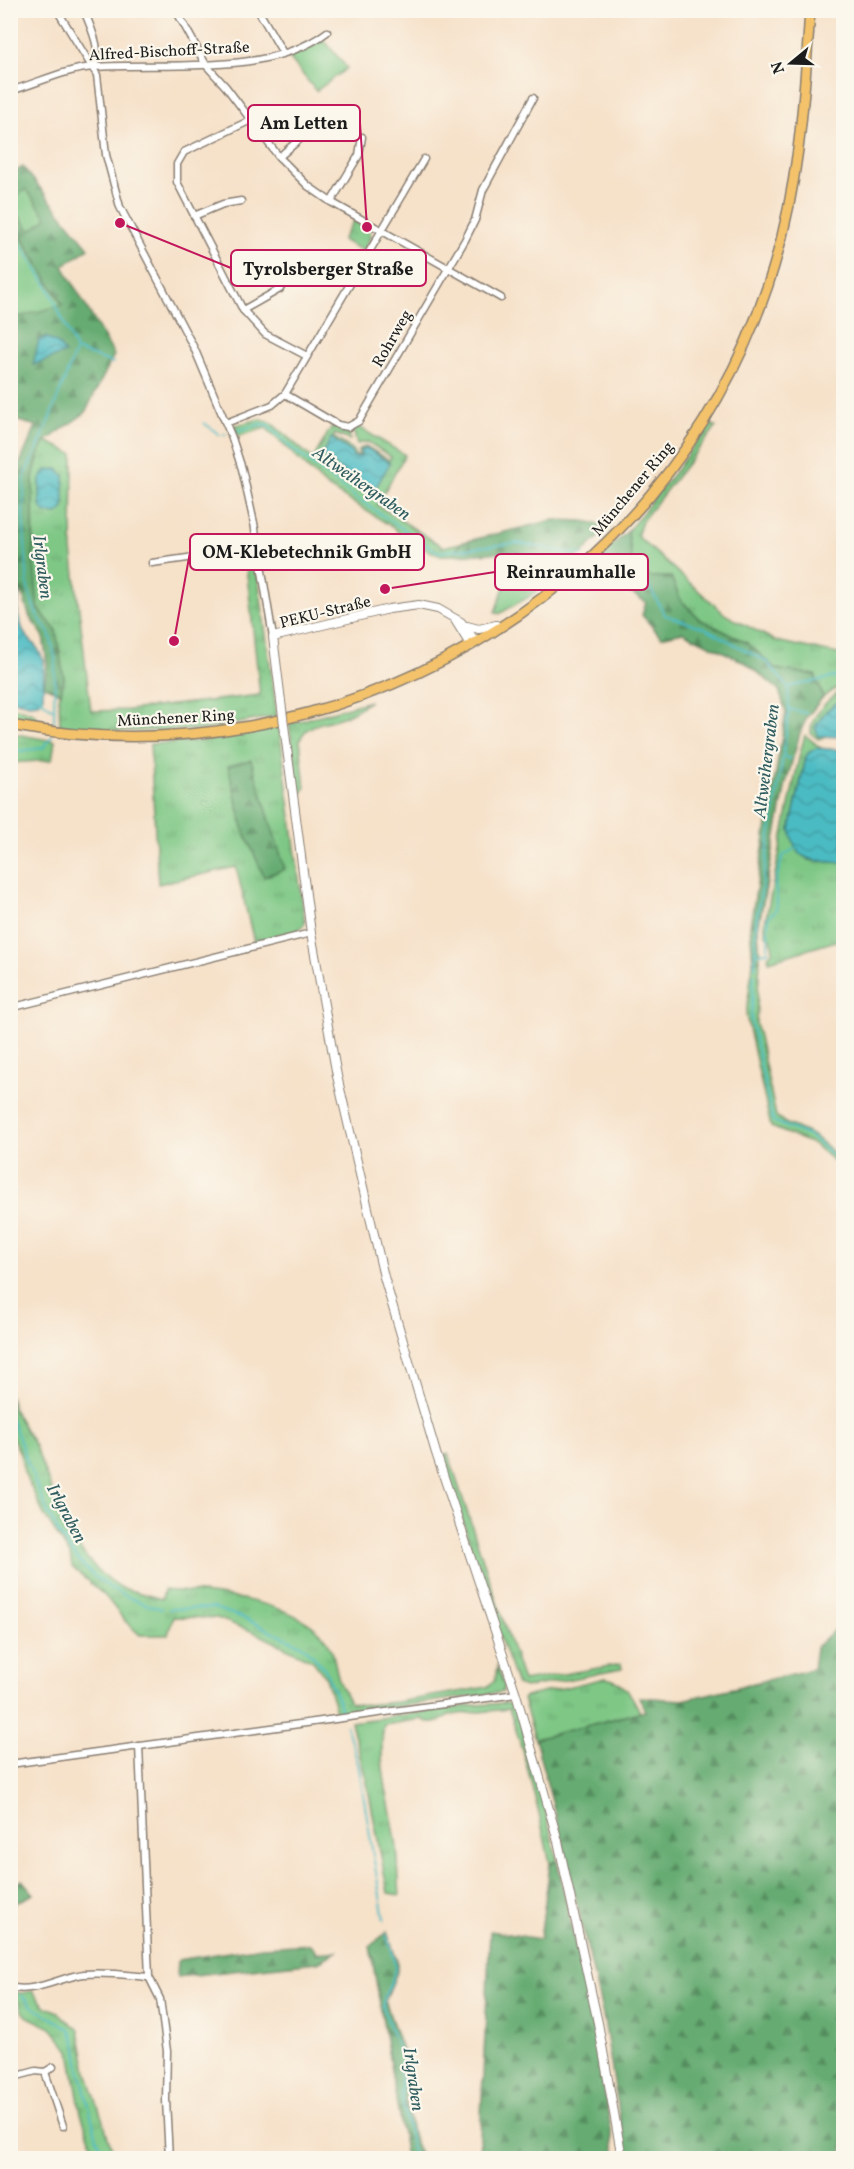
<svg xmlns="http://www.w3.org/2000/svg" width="854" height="2169" viewBox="0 0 854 2169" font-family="Vollkorn,serif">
	<defs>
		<pattern id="grass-tufts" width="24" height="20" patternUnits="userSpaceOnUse" patternTransform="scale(1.5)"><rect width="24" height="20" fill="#7ec785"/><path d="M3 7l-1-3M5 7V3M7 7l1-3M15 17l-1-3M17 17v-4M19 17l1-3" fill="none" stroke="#6caa72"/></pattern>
		<pattern id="forest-firs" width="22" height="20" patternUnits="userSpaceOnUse" patternTransform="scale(1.5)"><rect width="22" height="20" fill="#66ac72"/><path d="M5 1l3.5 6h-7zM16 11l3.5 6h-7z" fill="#538b5d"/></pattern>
		<pattern id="water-waves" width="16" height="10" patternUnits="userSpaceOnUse" patternTransform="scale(1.5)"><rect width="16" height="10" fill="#4cbbc3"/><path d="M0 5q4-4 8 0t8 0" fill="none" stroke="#3e979e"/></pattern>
	</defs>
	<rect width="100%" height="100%" fill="#fbf7ec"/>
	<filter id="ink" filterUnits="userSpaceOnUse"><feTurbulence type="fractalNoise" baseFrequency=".0167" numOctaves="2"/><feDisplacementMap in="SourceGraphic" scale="12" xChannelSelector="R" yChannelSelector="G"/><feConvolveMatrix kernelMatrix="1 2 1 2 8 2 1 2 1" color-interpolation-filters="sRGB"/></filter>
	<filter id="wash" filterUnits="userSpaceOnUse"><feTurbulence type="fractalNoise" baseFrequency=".008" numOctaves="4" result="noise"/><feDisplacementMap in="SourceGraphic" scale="24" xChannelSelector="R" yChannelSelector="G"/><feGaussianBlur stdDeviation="1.35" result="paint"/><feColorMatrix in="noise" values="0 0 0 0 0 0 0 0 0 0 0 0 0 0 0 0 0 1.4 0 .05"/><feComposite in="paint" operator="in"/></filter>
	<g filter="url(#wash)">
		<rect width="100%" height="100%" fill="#f6e1c9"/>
		<!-- grass -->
		<g fill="url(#grass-tufts)" stroke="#4d7250" stroke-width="1.5">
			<path d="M354,220C373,231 375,231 363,251L342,240Z"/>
			<polygon points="260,419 270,422 313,459 332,426 344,432 349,431 350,440 335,434 333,437 353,450 355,456 359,455 358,450 366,446 389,460 391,457 368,442 357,444 353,430 359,427 405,455 377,505 443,547 460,543 454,555 439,555 408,542 393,527 327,487 266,428 238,436 233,426"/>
			<polygon points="709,423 716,427 642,521 637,536 726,615 776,641 843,655 843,684 823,697 815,675 776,669 747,643 699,619 680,599 671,577 651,578 632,564 628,531 678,468"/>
			<polygon points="46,441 73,454 72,549 91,711 128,710 260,695 245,556 254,561 257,569 277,716 202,730 122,731 60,727 59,698 64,678 44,616 38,608 34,580 33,477 39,454"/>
			<polygon points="517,552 568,566 529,597 499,614 495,612"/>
			<path d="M843,691V698L826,711L815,727L818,736L828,737L818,739L811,733C809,717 830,696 843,691Z"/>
			<path d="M370,701C362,706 353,713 345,716C329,723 306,722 300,740L305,788L300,796L289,724Z"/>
			<path d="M10,707C22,709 39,710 39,725L11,720Z"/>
			<polygon points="279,726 305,924 298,930 254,942 236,867 158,884 150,744 199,741"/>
			<polygon points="10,733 55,741 52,760 11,763"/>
			<polygon points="805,735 821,748 816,748 806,757 790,829 808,860 843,863 843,939 769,961 768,957 773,951 771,938 765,935 765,922 800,753"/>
			<polygon points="760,960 756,1023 776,1116 785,1123 812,1135 843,1160 843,1169 815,1145 771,1127 746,1015 753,962"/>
			<path d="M10,1396L13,1409L35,1446L58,1506L82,1552L100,1573L122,1588L162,1599L164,1590C211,1593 300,1600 328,1642C335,1653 335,1670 340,1682C342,1689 347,1696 350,1703L365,1705L397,1702L487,1687L495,1680L497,1667L504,1686L503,1692L318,1717L336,1711L326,1678L313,1661L256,1633L217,1618L173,1617L168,1635H140L125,1621L106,1597L72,1567L70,1555L44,1515L24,1472L20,1453L11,1435Z"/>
			<polygon points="448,1454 523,1681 621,1664 622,1669 525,1688 517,1685 503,1646 442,1456"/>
			<path d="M605,1678C624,1680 633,1697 640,1712L535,1739L523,1699L525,1697Z"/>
			<path d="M505,1703L514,1706L518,1714L544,1805L557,1860L550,1864C539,1811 527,1760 509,1709L449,1715L439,1722H428L421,1719L384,1725C377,1762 389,1798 395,1835C399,1854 398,1875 400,1895L388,1893L367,1783L351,1722L477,1705Z"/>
			<polygon points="32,1991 45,2006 56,2011 79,2030 87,2072 115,2158 97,2158 81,2114 70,2051 51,2028 28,2017 22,2011 14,1992 22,1993"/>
		</g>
		<!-- forest -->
		<g fill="url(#forest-firs)" stroke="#416447" stroke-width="1.5">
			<polygon points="23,167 89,248 63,266 114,355 85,413 46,441 39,454 33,477 33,551 38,608 56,630 64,678 61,693 44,686 47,665 43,635 30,618 17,579 13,479 36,426 11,419 10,319 62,304 11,219 11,205 30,231 26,190 11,201 11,174"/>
			<polygon points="553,520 583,521 611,526 568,566 517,552 454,555 460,543"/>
			<polygon points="628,531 632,564 651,577 671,577 680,599 699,619 747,643 776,669 815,675 823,697 807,717 800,733 786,783 758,929 760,960 753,962 750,926 786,712 779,690 746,663 683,632 661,637 642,615 646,602 616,584 576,578"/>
			<polygon points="251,760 285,869 264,877 243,828 228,766"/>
			<polygon points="843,1622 843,2158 626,2158 604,2020 562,1839 535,1739 645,1711 639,1697 683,1700 813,1669 816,1647"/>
			<polygon points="557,1860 592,2020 616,2158 479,2158 490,1931 540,1939 550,1864"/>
			<polygon points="22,1880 34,1894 11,1905 11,1886"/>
			<polygon points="387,1932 397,1961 397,1972 385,2001 405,2058 406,2102 413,2138 422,2158 406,2158 370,1946"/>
			<polygon points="311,1944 316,1953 338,1951 318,1962 177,1977 178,1960 262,1947"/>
		</g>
		<!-- park -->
		<g fill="#7ec785" stroke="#4d7250" stroke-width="1.5">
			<polygon points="324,40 347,68 316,91 288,56"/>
			<polygon points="26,189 47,218 30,231 11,205 11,201"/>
			<polygon points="10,219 62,305 11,319"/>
		</g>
		<!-- water -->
		<g fill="url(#water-waves)" stroke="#346c70" stroke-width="1.5">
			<polygon points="46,337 58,344 65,353 33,365 39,340"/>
			<polygon points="331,438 351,452 353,457 361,456 360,451 367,448 390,463 371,496 345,478 341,470 322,455"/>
			<polygon points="58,469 64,476 64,508 58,514 46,513 40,506 40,479 46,470"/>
			<polygon points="10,550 17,553 20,568 18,615 24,633 38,649 44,661 43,698 39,703 29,704 11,700"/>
			<polygon points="843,698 843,737 818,736 815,727 826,711"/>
			<path d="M816,748L843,750V863C813,860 796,865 790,829L806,757L808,753Z"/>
		</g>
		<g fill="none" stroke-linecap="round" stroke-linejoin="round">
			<!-- stream -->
			<g stroke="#4cbbc3" stroke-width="2">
				<polyline points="10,227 49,289 76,350"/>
				<polyline points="76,350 113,363"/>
				<polyline points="204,423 220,435"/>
				<polyline points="237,431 260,424 268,425 290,447 355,497 438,552 517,543 584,555"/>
				<polyline points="223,435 226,434"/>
				<polyline points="330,478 339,466"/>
				<polyline points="597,560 645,579 665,615 705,628 767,662 788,687 789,709 783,756 756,924 755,967"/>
				<polyline points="788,687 844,675"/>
				<polyline points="40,699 54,710"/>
				<polyline points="789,709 806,713"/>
				<polyline points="54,722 55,658 50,635 36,613 28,589 23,513 25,474 40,443 76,350"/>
				<polyline points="10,752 43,748 52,736"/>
				<polyline points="783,756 790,759"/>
				<polyline points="756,953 768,952 768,917 776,910 777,901 775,883 783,856 797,847"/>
				<polyline points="754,974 751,1021 773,1121 811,1137 844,1164"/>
				<path d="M10,1418C20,1436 24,1456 32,1474C59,1544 86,1590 162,1609"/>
				<polyline points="169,1609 214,1608 241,1617 305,1647 325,1669 342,1710"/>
				<polyline points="346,1725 358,1763 384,1920"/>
				<path d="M386,1934C390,1946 397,1961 394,1974C391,1986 383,1994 383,2007L401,2057V2095L414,2158"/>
				<polyline points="10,1978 12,1980"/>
				<polyline points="22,1996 33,2007 70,2029 76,2043 81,2074 96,2135 105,2158"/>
			</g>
		</g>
	</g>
	<g filter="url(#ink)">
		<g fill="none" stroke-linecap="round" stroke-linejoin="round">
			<defs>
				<g id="minor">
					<polyline points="57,10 97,75 106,155 120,207 195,350 232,438 242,469 254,523 273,637"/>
					<path d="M84,10C90,27 104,52 93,67"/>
					<polyline points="176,10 206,65 226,87 279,157 308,186 331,202 501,298"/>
					<polyline points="258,10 283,53"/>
					<path d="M10,91C38,83 65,69 94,67C164,62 269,77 327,32"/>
					<polyline points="251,120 184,152 177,164 177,182 243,310 265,334 307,356"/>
					<polyline points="279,157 315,126 323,112"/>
					<polyline points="331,202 359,155 362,137"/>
					<polyline points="194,216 223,204 241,201"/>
					<polyline points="243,310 280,289 299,255"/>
					<polyline points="285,394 338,425 348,427 359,421 465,240 475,220 483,190 533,98"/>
					<polyline points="226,423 272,405 285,394 424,159"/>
					<polyline points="152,563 259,548"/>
					<polyline points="10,1008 311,933"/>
					<polyline points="139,1746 149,1977 160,1999 167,2051 166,2100 169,2158"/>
					<polyline points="10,1764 516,1694"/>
					<path d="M10,1987C34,1994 60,1977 84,1974C105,1972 127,1975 149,1977"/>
					<polyline points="45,2072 53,2067"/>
					<polyline points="10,2078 36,2071 45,2072 63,2126"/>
				</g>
				<g id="tertiary">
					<polyline points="455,620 471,646"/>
					<polyline points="467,626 479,629 496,625"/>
					<polyline points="281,701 273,637 389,609 419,605 438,609 461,622 476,642"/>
					<polyline points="286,741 311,933 337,1076 384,1277 436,1453 516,1694 558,1841 598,2023 622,2158"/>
				</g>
				<path id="primary" d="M10,725C333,786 663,598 768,285C798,196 804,104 810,10"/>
			</defs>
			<!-- minor casing -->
			<use href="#minor" stroke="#897e72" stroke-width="9"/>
			<!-- tertiary casing -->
			<use href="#tertiary" stroke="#897e72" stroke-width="10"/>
			<!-- primary casing -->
			<use href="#primary" stroke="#897e72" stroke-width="12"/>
			<!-- minor -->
			<use href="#minor" stroke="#fff" stroke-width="6"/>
			<!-- tertiary -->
			<use href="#tertiary" stroke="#fff" stroke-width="8"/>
			<!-- primary -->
			<use href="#primary" stroke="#f3c26a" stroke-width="9"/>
			<defs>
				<polyline id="tertiary-bridge" points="281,701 286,741"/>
			</defs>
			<!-- tertiary-bridge casing -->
			<use href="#tertiary-bridge" stroke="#897e72" stroke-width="10" stroke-linecap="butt"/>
			<!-- tertiary-bridge -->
			<use href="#tertiary-bridge" stroke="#fff" stroke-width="8"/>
		</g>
	</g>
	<g text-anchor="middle" stroke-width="4.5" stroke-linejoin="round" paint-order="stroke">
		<!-- street labels -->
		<g font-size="16" fill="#1c1c1c" stroke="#fbf7ec">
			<text transform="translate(169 50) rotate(-3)" y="6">Alfred-Bischoff-Straße</text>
			<text transform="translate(391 338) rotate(-60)" y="6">Rohrweg</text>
			<text transform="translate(632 488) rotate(-50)" y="6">Münchener Ring</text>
			<text transform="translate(325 611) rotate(-14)" y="6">PEKU-Straße</text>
			<text transform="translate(176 717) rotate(-3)" y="6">Münchener Ring</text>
		</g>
		<!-- water labels -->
		<g font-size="18" font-style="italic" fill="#2f5c5f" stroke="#fbf7ec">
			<text transform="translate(362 483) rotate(35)" y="6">Altweihergraben</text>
			<text transform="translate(43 567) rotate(83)" y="6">Irlgraben</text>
			<text transform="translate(766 761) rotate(-83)" y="6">Altweihergraben</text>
			<text transform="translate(67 1513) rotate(62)" y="6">Irlgraben</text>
			<text transform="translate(414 2079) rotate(82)" y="6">Irlgraben</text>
		</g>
	</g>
	<!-- callouts -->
	<path fill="none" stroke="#c2185b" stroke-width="2" d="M367 227L360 123M120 223L231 268M174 641L190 552M385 589L495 572"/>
	<g fill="#c2185b" stroke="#fbf7ec" stroke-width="2">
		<circle cx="367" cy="227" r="6"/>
		<circle cx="120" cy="223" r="6"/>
		<circle cx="174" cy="641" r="6"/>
		<circle cx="385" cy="589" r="6"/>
	</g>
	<g fill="#fbf7ec" stroke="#c2185b" stroke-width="2">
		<rect x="248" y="105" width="112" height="36" rx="6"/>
		<rect x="231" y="250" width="195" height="36" rx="6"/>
		<rect x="190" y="534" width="234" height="36" rx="6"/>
		<rect x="495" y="554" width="153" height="36" rx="6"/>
	</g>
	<g font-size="18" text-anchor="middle" font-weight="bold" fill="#1c1c1c">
		<text x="304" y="129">Am Letten</text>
		<text x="328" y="275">Tyrolsberger Straße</text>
		<text x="307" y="558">OM-Klebetechnik GmbH</text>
		<text x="571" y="578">Reinraumhalle</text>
	</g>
	<!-- margin -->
	<rect width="854" height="2169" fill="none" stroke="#fbf7ec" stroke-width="36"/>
	<!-- north arrow -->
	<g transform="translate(791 63) rotate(251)" stroke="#fbf7ec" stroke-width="4.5" paint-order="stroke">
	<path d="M0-4.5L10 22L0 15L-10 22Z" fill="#1c1c1c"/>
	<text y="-9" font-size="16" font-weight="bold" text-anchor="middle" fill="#1c1c1c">N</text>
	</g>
</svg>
